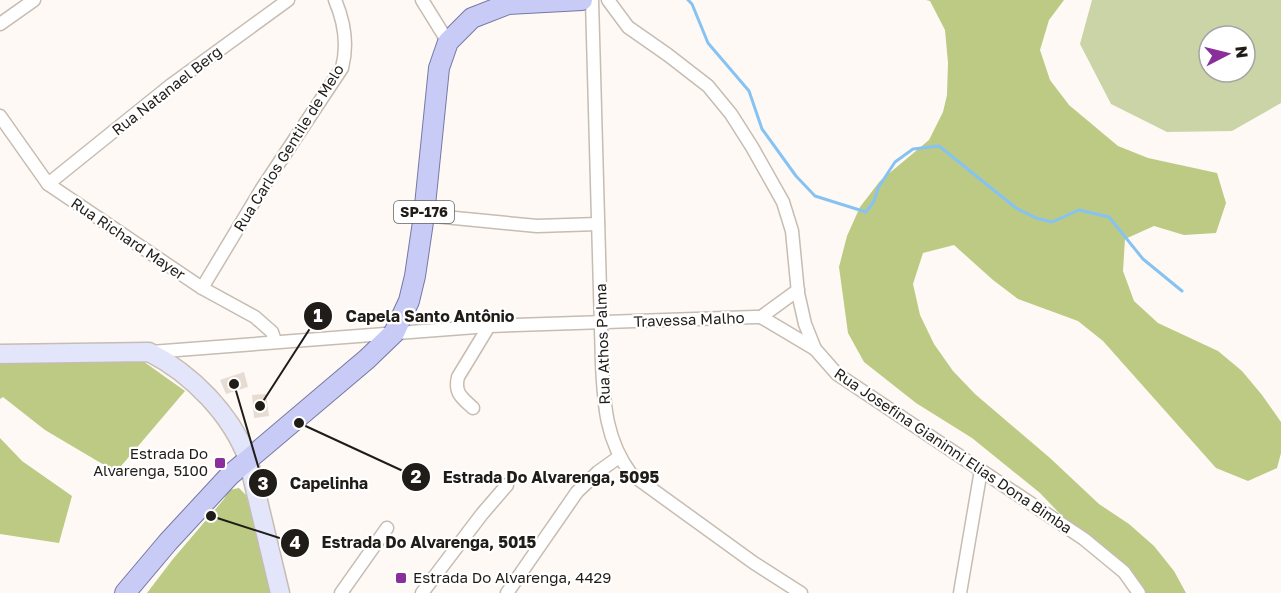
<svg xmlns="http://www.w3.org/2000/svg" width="1281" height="593" viewBox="0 0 1281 593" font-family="'Golos Text',sans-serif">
	<rect width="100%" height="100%" fill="#fef9f5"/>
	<!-- green -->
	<path fill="#cad4a7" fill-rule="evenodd" d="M1092,0H1281V103L1232,131L1167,132L1111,104L1080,44ZM1209,36H1245V72H1209Z"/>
	<!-- forest -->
	<g fill="#bcca83">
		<polygon points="926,0 1064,0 1049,20 1040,50 1050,80 1069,105 1118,146 1148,158 1217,173 1226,203 1216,233 1184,235 1154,226 1125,239 1123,271 1134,301 1158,323 1218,351 1242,371 1262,395 1281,422 1281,453 1277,468 1248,481 1216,468 1103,341 1078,321 1018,299 993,280 954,245 923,253 913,284 920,315 934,344 953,371 975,394 1050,458 1099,504 1129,524 1154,546 1174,571 1186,593 1136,593 1040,493 972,438 916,403 864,362 848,333 839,267 847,236 860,207 880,181 929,140 943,112 947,95 948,63 945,30 930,1"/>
		<polygon points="0,358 140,359 185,391 116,472 45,430 3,397 0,399"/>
		<polygon points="0,438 22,461 72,496 59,543 0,534"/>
		<polygon points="239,488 246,495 271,593 147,593 173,559 224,499 229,490"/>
	</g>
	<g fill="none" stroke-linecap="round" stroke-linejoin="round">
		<!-- stream -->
		<polyline stroke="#86c3f3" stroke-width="3" points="688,0 692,4 708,43 749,91 762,129 796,176 815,196 866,212 874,201 878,188 895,162 913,149 939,146 1016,208 1036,218 1052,222 1079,210 1109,217 1143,259 1182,291"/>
	</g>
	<!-- building -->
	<g fill="#e7dcd2">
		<polygon points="244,372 248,387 226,394 220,380"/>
		<polygon points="266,394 269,416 254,418 252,395"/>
	</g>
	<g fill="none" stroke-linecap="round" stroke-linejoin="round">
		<defs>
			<g id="street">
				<polyline points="422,0 448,42"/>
				<path d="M592,0L602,364C604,406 606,440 631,474L754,563L801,593"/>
				<polyline points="608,0 628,27 668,55 708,86 731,114 752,147 783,202 792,231 798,293 805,324 815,349 837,374 1084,539 1124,572 1139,593"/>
				<polyline points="0,24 34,0"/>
				<polyline points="0,116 48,184 202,288 255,317 272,332 275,341"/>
				<polyline points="48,184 171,85 288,0"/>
				<polyline points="424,215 537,226 598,224"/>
				<path d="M202,288L261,190L342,68C348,45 344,21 335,0"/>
				<polyline points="761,317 798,290"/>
				<polyline points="151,352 489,326 755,317 761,317 815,349"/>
				<path d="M473,408C462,398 454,393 458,377L489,326"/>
				<polyline points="341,593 387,528"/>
				<polyline points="422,593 482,514 507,485"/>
				<polyline points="507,593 577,492 598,472 619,457"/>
				<polyline points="960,593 981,470"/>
			</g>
			<path id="secondary" d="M0,354L149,352C192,374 231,414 248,459L280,593"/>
			<polyline id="primary" points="125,593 168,542 230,475 367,359 394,333 409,301 415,276 424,215 439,68 448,42 472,18 508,4 582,0"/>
		</defs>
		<!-- street casing -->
		<use href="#street" stroke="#c7bcb2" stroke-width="15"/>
		<!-- secondary casing -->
		<use href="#secondary" stroke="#c7bcb2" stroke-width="21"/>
		<!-- primary casing -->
		<use href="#primary" stroke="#7578a3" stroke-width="22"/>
		<!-- street -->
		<use href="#street" stroke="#fff" stroke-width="12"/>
		<!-- secondary -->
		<use href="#secondary" stroke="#e3e5fa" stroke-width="18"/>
		<!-- primary -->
		<use href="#primary" stroke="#c8cbf5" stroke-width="20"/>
	</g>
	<!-- markers -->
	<g fill="#892e9a" stroke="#fff" stroke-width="2">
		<rect x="214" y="457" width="12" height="12" rx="3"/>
		<rect x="395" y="572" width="12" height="12" rx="3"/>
	</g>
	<g text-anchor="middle" stroke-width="4.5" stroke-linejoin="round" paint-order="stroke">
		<!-- shield labels -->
		<rect fill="#fff" stroke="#63605d" stroke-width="1.5" x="394" y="201" width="60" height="22" rx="4.5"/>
		<g font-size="14" font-weight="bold" fill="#201c18">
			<text x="424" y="217">SP-176</text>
		</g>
		<!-- street labels -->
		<g font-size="15" fill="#201c18" stroke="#fff">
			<text transform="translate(167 91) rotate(-38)" y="5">Rua Natanael Berg</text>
			<text transform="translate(289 148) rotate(-58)" y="5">Rua Carlos Gentile de Melo</text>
			<text transform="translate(128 239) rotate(34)" y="5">Rua Richard Mayer</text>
			<text transform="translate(689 320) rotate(-2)" y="5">Travessa Malho</text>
			<text transform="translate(603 344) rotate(-92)" y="5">Rua Athos Palma</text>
			<text transform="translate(953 451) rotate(34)" y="5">Rua Josefina Gianinni Elias Dona Bimba</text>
		</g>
		<!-- poi labels -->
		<g font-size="15" fill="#201c18" stroke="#fff" text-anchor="end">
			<text x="208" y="459">Estrada Do<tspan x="208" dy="17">Alvarenga, 5100</tspan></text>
			<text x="413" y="583" text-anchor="start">Estrada Do Alvarenga, 4429</text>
		</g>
	</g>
	<!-- callouts -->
	<path fill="none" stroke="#201c18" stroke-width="2" d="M260 406L318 316M299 423L416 477M234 384L263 483M211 516L295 543"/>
	<g fill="#201c18" stroke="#fff" stroke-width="2">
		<circle cx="260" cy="406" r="6"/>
		<circle cx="299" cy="423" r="6"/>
		<circle cx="234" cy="384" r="6"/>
		<circle cx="211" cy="516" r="6"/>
		<circle cx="318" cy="316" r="15"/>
		<circle cx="416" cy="477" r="15"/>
		<circle cx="263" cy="483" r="15"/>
		<circle cx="295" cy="543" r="15"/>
	</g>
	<g font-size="18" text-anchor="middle" font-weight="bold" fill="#fff">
		<text x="318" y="322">1</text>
		<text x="416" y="483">2</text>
		<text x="263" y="490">3</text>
		<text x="295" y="549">4</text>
	</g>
	<g font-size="16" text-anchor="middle" font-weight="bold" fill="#201c18" stroke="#fff" stroke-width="4.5" stroke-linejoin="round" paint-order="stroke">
		<text x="430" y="322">Capela Santo Antônio</text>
		<text x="551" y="483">Estrada Do Alvarenga, 5095</text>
		<text x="329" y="489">Capelinha</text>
		<text x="429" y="548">Estrada Do Alvarenga, 5015</text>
	</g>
	<!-- north arrow -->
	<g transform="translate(1227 54) rotate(83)"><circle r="28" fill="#ffffff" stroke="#a6a4a3" stroke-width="1.5"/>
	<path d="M0-4.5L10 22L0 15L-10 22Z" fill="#892e9a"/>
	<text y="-9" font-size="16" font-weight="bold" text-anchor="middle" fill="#201c18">N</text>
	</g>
</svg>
